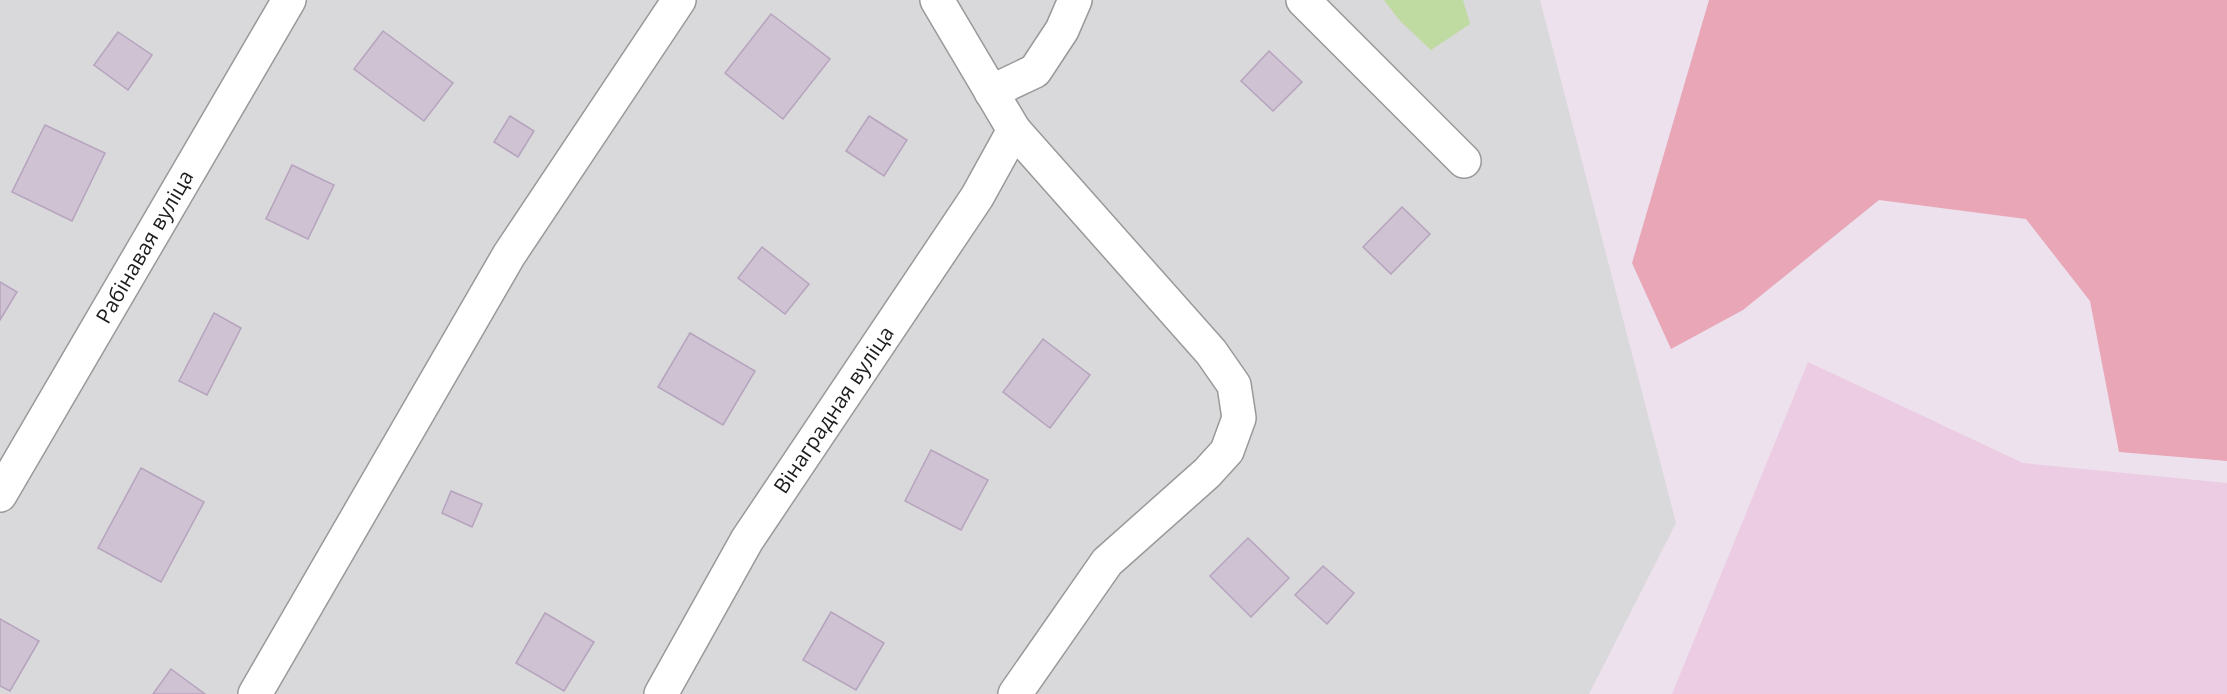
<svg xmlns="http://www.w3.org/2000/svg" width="2227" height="694" viewBox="0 0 2227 694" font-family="'Open Sans',sans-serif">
	<rect width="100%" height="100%" fill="#ece1ed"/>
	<!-- residential -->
	<polygon fill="#d9d8da" points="0,0 1540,0 1676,523 1589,694 0,694"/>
	<!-- farmland -->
	<polygon fill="#eccce2" points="1808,362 2023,463 2227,483 2227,694 1672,694"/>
	<!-- grass -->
	<polygon fill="#e8a6b7" points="1709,0 2227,0 2227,461 2119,452 2090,301 2026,219 1879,200 1743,310 1671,349 1632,263"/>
	<!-- water -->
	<polygon fill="#c0dba1" points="1384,0 1463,0 1470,24 1431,50 1400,21"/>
	<!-- building -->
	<g fill="#cec2d3" stroke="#b6a4be" stroke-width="1.5">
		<polygon points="771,14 830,59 783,119 725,73"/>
		<polygon points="383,31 453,83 424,121 354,69"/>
		<polygon points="118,32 152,55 128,90 94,65"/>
		<polygon points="1269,51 1302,82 1273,111 1241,81"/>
		<polygon points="510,116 534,131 518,157 494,142"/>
		<polygon points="869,116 907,140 884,176 846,151"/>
		<polygon points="45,125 105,153 72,221 12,192"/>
		<polygon points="292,165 334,185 308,239 266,219"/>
		<polygon points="1402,207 1430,234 1391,274 1363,247"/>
		<polygon points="762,247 809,284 785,314 738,278"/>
		<polygon points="0,282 17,292 0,320"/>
		<polygon points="214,313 241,328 207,395 179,381"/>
		<polygon points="690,333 755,371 723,425 658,387"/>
		<polygon points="1043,339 1090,375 1050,428 1003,392"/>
		<polygon points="931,450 988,480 961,530 905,501"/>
		<polygon points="141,468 204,502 161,582 98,548"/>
		<polygon points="451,491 482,504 472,527 442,513"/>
		<polygon points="1248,538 1289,578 1251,617 1210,576"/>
		<polygon points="1323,566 1354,593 1327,624 1295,595"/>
		<polygon points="831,612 884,643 856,690 803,660"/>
		<polygon points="545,613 594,642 564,691 516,663"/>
		<polygon points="0,619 39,641 10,691 0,686"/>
		<polygon points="171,669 205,694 153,694"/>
	</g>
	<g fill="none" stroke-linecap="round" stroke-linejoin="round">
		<defs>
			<g id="minor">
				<polyline points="937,0 1014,130 1211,352 1234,385 1239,418 1227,451 1207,473 1107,562 1015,694"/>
				<polyline points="1303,0 1464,161"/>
				<polyline points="991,92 1035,71 1062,30 1075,0"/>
				<polyline points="0,495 289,0"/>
				<polyline points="255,694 509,255 679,0"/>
				<polyline points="661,694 747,540 977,197 1014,130"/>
			</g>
		</defs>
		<!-- minor casing -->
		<use href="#minor" stroke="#999" stroke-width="36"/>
		<!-- minor -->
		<use href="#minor" stroke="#fff" stroke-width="33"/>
	</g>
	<g text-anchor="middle" stroke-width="5" stroke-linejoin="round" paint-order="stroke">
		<!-- street labels -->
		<g font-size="21" fill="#1c1c1c" stroke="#fff">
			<text transform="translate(145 247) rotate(-60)" y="7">Рабінавая вуліца</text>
			<text transform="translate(834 410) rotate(-56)" y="7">Вінаградная вуліца</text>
		</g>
	</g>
</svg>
